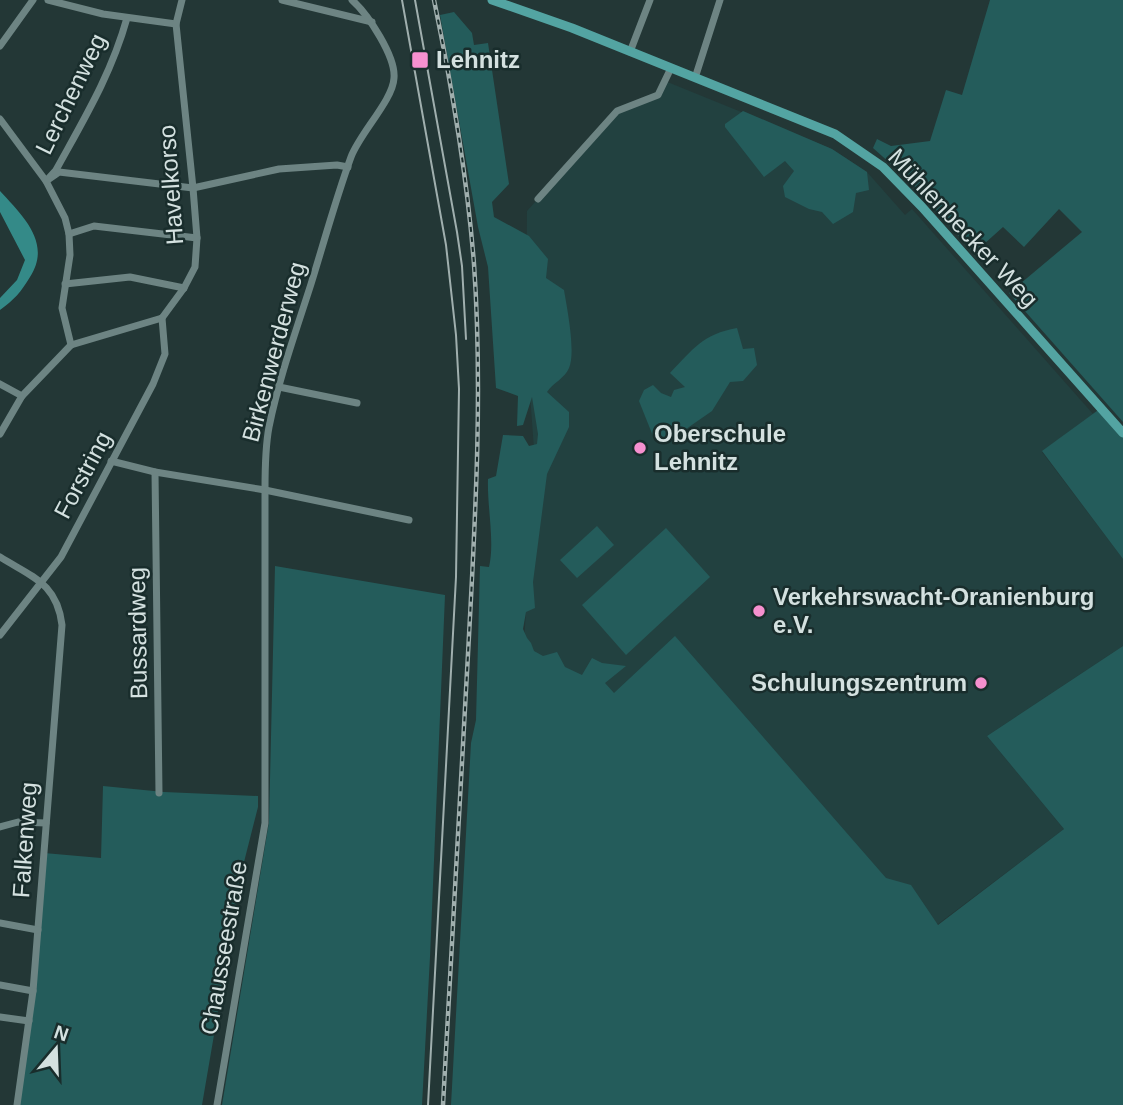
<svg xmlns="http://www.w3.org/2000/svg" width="1123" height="1105" viewBox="0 0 1123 1105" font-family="Arial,sans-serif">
	<rect width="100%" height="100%" fill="#233736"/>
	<!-- built -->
	<polygon fill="#224140" points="665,81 832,149 867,172 905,215 912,209 1093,414 1042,452 1123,559 1123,646 987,736 1064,829 938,924 512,839 535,463 526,339 527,211 617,111 658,95"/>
	<!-- green -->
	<g fill="#245c5b">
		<polygon points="990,0 1123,0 1123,422 1009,293 1082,232 1059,209 1024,247 1003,227 974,253 910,181 873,148 877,139 891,146 930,141 946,90 962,95"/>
		<path d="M454,12L472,33L474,45L488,43L509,184L492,202L494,217L529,236L548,259L546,278L564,290C567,308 576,352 569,368C565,378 553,383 547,392L569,412V427L547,474L533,582L535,608L526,612L523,629L527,638L531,643L534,651L543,656L557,652L565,667L582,675L592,658L602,663L626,666L605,683L614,693L675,636L886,878L911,885L938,925L1064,829L987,736L1123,646V1105H451L471,743L476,720L480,566L489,567C495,542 487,507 488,479L496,476L503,435L523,436L529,446L537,444L538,434L532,397L523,425L517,426L518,396L496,388L488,267L478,227L440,15Z"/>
		<polygon points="743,111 832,149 867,172 869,190 856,193 853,212 833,224 822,212 809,209 785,197 783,186 794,171 785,161 764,177 725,127 725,124"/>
		<path d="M737,328L743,349L754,348L757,365L743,381L730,382L712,411L686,429L675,424L669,439L663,442L653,436L639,401L644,390L653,385L661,393L671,397L674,390L685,387L670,373C693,349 703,334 737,328Z"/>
		<polygon points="1101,408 1123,433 1123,559 1042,451"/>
		<polygon points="597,526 614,545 577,578 560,560"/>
		<polygon points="666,528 710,577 626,655 582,605"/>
		<polygon points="275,566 445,595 430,957 422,1105 222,1105 269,822"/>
		<polygon points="103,786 164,792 258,796 258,807 243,866 202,1105 17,1105 29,1021 44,853 101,858"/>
	</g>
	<!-- water -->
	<path fill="#348a88" d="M0,191C23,216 52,243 30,277C21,292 14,300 0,310V298L17,280L25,260L0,212Z"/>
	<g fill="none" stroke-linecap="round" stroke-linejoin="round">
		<!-- minor -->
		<g stroke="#6d8483" stroke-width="7">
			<polyline points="48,0 103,14 176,24"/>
			<polyline points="282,0 372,22"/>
			<polyline points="0,46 33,0"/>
			<polyline points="630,52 650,0"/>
			<polyline points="695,78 720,0"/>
			<polyline points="0,119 46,181 59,172 193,188 279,169 337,165 348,167"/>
			<polyline points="538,199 617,111 658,95 671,68"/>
			<polyline points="69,234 94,226 197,238"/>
			<polyline points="65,284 130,277 184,288"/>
			<path d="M71,345L62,308L70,255L69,234L65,218L46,181L56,170C84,119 111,75 127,18"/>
			<polyline points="0,384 22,396"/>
			<polyline points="279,387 357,403"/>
			<polyline points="0,434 22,396 71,345 162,318 184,288 195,267 197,238 193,188 176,24 182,0"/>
			<polyline points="111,461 155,472 265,490 409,520"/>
			<polyline points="155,472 159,793"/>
			<path d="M0,557C32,577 57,583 62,625L33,991L17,1105"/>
			<polyline points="0,635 61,557 153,384 165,354 162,318"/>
			<polyline points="0,827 18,822 46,823"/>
			<polyline points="0,923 38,930"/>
			<polyline points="0,985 33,991"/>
			<polyline points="0,1017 29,1021"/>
			<path d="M217,1105L265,823V490C265,469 265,448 269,427C279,378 296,331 311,284C324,242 336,198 351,157C360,133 393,100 394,78C396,57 368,14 352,0"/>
		</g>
		<!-- major -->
		<polyline stroke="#53a4a2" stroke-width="9" points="492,0 572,28 835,134 883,167 922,207 1123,433"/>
		<!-- tram -->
		<g stroke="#a0afae" stroke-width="2">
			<polyline points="402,0 446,245 456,335 459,389 456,577 428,1105"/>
			<polyline points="415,0 457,232 462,266 466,339"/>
		</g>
		<defs>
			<path id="rail" d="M434,0C452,87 467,175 474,264C483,394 475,524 468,654C460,804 451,955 443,1105"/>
		</defs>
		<!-- rail casing -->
		<use href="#rail" stroke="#a0afae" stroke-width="4.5"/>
		<!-- rail -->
		<use href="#rail" stroke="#192d2c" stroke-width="2" stroke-dasharray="5" stroke-linecap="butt"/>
	</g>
	<!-- markers -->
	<g fill="#f690cf" stroke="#192d2c" stroke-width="2.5">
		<rect x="411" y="51" width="18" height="18" rx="3.5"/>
		<circle cx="640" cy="448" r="7"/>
		<circle cx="759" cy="611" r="7"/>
		<circle cx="981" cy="683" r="7"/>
	</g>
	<g text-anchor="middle" stroke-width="5" stroke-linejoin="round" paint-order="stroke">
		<!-- poi labels -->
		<g font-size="24" font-weight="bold" fill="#d4e1e0" stroke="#192d2c" text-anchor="start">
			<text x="436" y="68">Lehnitz</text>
			<text x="654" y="442">Oberschule<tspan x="654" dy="28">Lehnitz</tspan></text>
			<text x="773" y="605">Verkehrswacht-Oranienburg<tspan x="773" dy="28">e.V.</tspan></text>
			<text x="967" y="691" text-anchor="end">Schulungszentrum</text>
		</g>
		<!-- street labels -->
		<g font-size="24" fill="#d4e1e0" stroke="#192d2c">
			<text transform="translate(71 94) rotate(-64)" y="8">Lerchenweg</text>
			<text transform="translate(171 185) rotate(-94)" y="8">Havelkorso</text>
			<text transform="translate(963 228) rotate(47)" y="8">Mühlenbecker Weg</text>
			<text transform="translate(274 352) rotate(-75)" y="8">Birkenwerderweg</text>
			<text transform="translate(83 475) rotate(-62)" y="8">Forstring</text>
			<text transform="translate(138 633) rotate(-91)" y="8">Bussardweg</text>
			<text transform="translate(25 840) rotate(-86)" y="8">Falkenweg</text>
			<text transform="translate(224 948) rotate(-80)" y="8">Chausseestraße</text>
		</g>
	</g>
	<!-- north arrow -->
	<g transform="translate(56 1049) rotate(19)" stroke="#192d2c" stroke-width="5" paint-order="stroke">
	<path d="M0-5L12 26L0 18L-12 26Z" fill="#d4e1e0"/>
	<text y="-10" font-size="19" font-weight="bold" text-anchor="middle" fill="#d4e1e0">N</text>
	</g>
</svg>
